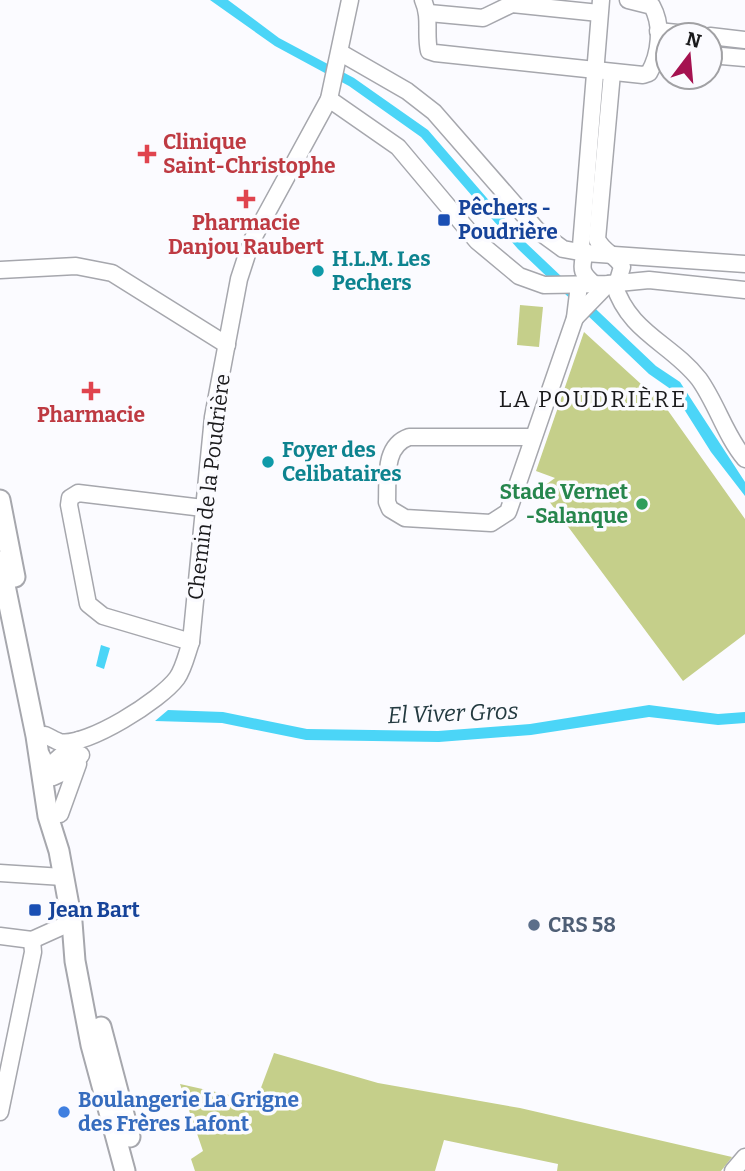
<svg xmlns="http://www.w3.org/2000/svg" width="745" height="1171" viewBox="0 0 745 1171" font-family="Bitter,serif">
	<rect width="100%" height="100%" fill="#fbfbff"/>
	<!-- green -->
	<g fill="#c5cf8a">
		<polygon points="520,305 543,307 539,347 517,345"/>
		<polygon points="584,332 664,405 745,519 745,634 683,681 540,489 555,478 536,471"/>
		<polygon points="274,1053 378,1083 520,1108 732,1157 721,1171 557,1171 558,1164 444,1140 435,1171 195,1171 191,1159 203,1151 180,1084 256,1101"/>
	</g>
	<!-- water -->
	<g fill="#4bd5f7">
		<polygon points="210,0 228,0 279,38 354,78 428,130 525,242 656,366 680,382 745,482 745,496 711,452 672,390 649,374 518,249 421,137 349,86 275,46"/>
		<polygon points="101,645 110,648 104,669 96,666"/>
		<polygon points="649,705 718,714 745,712 745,723 718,725 649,717 531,735 439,742 306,740 222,723 155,721 168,710 223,712 307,729 438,731 530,724"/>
	</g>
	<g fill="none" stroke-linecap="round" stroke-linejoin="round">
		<defs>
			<g id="minor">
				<path d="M423,0C431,18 425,33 429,51L435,53L643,75L649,73C660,54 663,26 652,6L628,0"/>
				<polyline points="429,13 483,18 512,4 599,13"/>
				<polyline points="658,31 697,35"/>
				<polyline points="710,36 745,40"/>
				<polyline points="341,53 407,91 434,112 537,230 563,249 585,253 745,264"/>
				<polyline points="710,55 745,58"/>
				<path d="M612,73L597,239C603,253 617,255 622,267L617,284"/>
				<polyline points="329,99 398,147 477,241 519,276 544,285 608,284 649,280 745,290"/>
				<polyline points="0,270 76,266 112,273 227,345"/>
				<path d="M614,284C629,333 671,343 699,379C717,404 725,435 745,459"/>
				<path d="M595,285C582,274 580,270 585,253L581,246L601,0"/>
				<polyline points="575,318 608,284"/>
				<path d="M532,437H409C383,446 388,479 387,502L390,509L405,518L491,523L508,512L575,318L579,285"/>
				<polyline points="191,642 103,616 88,604 69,505 70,498 78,493 203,508"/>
				<path d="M45,735C50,737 56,741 60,742C87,747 161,700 177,678C184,668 187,653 191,642L213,417L239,279L251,242L329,99L350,0"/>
				<polyline points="42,756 46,769 53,777 66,771 81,755"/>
				<polyline points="44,777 46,769 79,740"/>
				<polyline points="60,814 78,764"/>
				<polyline points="0,873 63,877"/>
				<polyline points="0,936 32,940"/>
				<polyline points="32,940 72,922"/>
				<polyline points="0,1112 33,952 32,940"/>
				<polyline points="733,1171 745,1157"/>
			</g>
			<g id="tertiary">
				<polyline points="0,500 15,577"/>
				<polyline points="0,561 36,736 48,816 59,851 72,922 75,961 91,1045 125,1171"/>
				<polyline points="101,1027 130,1137"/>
			</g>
		</defs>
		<!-- minor casing -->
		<use href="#minor" stroke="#a6a7ad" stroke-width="19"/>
		<!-- tertiary casing -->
		<use href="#tertiary" stroke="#a6a7ad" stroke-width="23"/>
		<!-- minor -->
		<use href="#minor" stroke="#fff" stroke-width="16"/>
		<!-- tertiary -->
		<use href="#tertiary" stroke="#fff" stroke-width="19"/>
	</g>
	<!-- markers -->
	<g fill="#e0444e" stroke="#fbfbff" stroke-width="2.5">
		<path d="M143.5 143.5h7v7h7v7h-7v7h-7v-7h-7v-7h7z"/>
		<path d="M242.5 188.5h7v7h7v7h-7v7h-7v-7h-7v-7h7z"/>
		<path d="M87.5 380.5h7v7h7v7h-7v7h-7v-7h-7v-7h7z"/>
	</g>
	<g fill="#1a4fb4" stroke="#fbfbff" stroke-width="2.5">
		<rect x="437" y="213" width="14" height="14" rx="3.5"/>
		<rect x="28" y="903" width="14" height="14" rx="3.5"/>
	</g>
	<g fill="#0f9aa8" stroke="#fbfbff" stroke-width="2.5">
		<circle cx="318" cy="271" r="7"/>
		<circle cx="268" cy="462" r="7"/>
	</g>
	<circle fill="#2e9e5b" stroke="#fbfbff" stroke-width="2.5" cx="642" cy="504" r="7"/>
	<circle fill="#5c6f8a" stroke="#fbfbff" stroke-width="2.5" cx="534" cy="925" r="7"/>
	<circle fill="#3f7fe0" stroke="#fbfbff" stroke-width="2.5" cx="64" cy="1112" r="7"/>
	<g text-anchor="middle" stroke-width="7" stroke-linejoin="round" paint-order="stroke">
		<!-- health labels -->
		<g font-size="21" font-weight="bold" fill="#be3a42" stroke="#fbfbff">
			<text x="163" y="149" text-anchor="start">Clinique<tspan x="163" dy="24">Saint-Christophe</tspan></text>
			<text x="246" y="230">Pharmacie<tspan x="246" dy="24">Danjou Raubert</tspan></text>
			<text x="91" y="422">Pharmacie</text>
		</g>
		<!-- transit labels -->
		<g font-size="21" font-weight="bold" fill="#164399" stroke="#fbfbff" text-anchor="start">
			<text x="458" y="215">Pêchers -<tspan x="458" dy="24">Poudrière</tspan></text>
			<text x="49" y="917">Jean Bart</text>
		</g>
		<!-- culture labels -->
		<g font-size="21" font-weight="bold" fill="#0d838f" stroke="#fbfbff" text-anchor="start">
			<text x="332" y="266">H.L.M. Les<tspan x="332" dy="24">Pechers</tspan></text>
			<text x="282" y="457">Foyer des<tspan x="282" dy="24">Celibataires</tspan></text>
		</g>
		<!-- street labels -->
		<g font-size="21" fill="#1a1a1c" stroke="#fbfbff">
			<text transform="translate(209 487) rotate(-83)" y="7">Chemin de la Poudrière</text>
		</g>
		<!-- leisure labels -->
		<g font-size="21" font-weight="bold" fill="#27864d" stroke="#fbfbff" text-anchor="end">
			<text x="628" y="499">Stade Vernet<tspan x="628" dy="24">-Salanque</tspan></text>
		</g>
		<!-- service labels -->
		<g font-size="21" font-weight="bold" fill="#4e5e75" stroke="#fbfbff" text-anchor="start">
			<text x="548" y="932">CRS 58</text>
		</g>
		<!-- shop labels -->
		<g font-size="21" font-weight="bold" fill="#366cbe" stroke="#fbfbff" text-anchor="start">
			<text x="78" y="1107">Boulangerie La Grigne<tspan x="78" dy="24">des Frères Lafont</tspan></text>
		</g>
		<!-- neighbourhood labels -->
		<g font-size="23" letter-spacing="2" fill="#1a1a1c" stroke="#fbfbff">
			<text x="593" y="407">LA POUDRIÈRE</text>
		</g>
		<!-- water labels -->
		<g font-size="23" font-style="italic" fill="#233a40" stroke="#fbfbff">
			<text transform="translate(453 713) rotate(-2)" y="8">El Viver Gros</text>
		</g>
	</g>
	<!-- north arrow -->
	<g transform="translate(689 56) rotate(16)"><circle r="33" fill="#fbfbff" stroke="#a1a1a4" stroke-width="2"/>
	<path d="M0-5L12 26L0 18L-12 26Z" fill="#a51250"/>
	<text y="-10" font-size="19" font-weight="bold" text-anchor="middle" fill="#1a1a1c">N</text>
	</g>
</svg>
